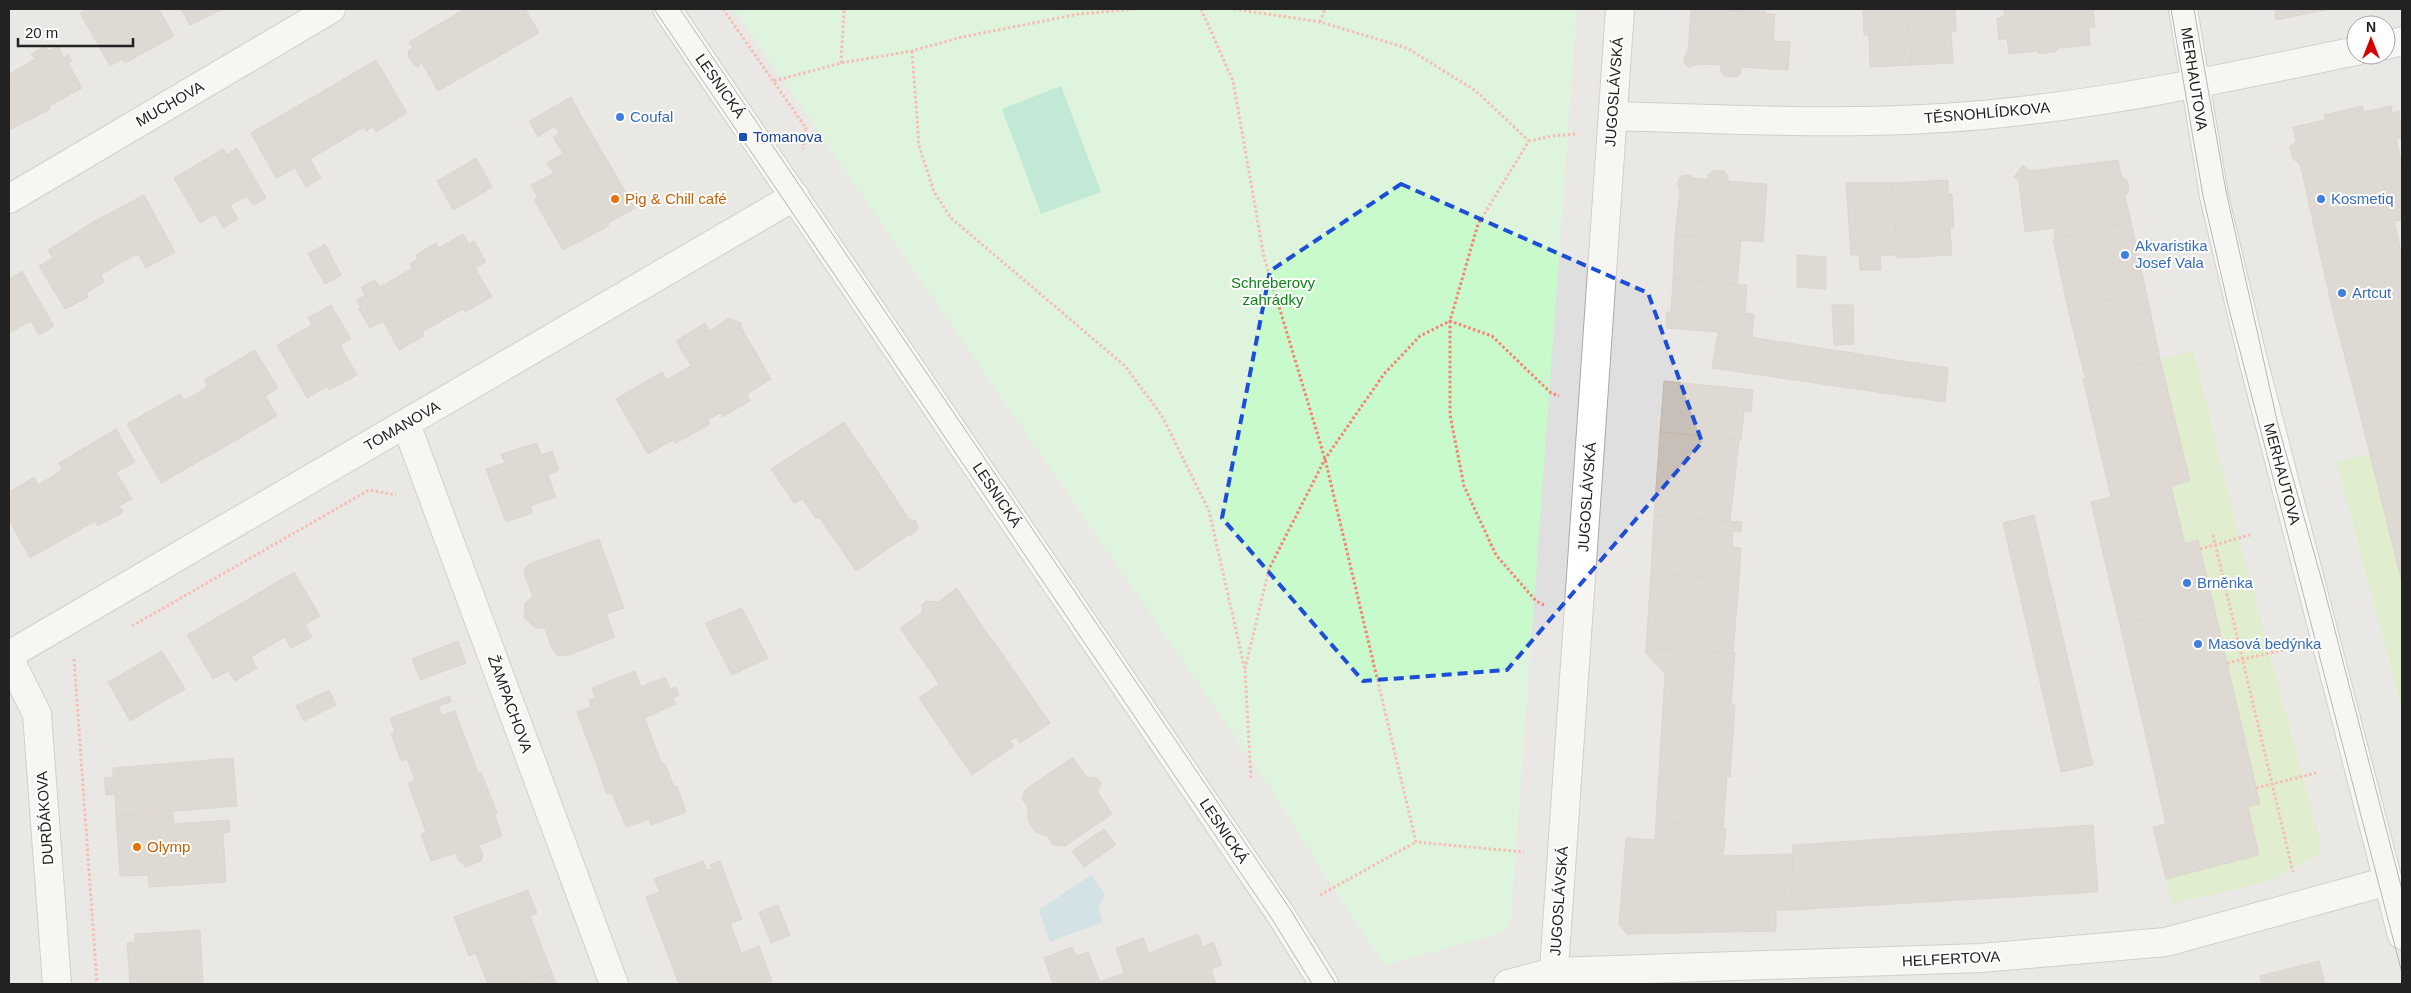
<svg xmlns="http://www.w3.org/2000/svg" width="2411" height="993" viewBox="0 0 2411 993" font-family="Helvetica,sans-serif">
	<rect width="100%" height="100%" fill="#f2efe9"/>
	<!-- residential -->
	<path fill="#e0dfdf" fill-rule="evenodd" d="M9,9H2402V984H9ZM2356,25H2386V55H2356Z"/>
	<!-- grass -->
	<g fill="#cdebb0">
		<polygon points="2194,351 2243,554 2321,844 2318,854 2267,882 2172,904 2166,879 2259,855 2248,806 2260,803 2198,541 2185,544 2171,486 2190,481 2160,359"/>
		<polygon points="2370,454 2402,582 2402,710 2336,462"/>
	</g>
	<!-- park -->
	<polygon fill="#c8facc" points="734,9 1577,9 1511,919 1508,928 1499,934 1385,965 1321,869 1269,786"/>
	<!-- pitch -->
	<polygon fill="#88e0be" points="1061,86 1101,192 1041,214 1002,109"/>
	<!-- water -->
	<polygon fill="#aad3df" points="1091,875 1105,894 1098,906 1103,922 1050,942 1039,910"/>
	<!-- building -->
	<g fill="#c7bfb8" stroke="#c4b6ab">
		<polygon points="87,9 108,9 110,11 113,9 159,9 174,36 125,63 122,59 110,66 80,13"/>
		<polygon points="181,9 223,9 190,25"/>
		<polygon points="465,9 525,9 539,33 487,63 458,13"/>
		<polygon points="1691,9 1720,9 1775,14 1773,41 1790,42 1788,70 1741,67 1741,73 1736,77 1724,76 1721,72 1721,65 1700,64 1688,67 1684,63 1685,56 1688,51"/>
		<polygon points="1720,9 1765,9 1765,13"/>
		<polygon points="1863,9 1909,9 1911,65 1870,67 1869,35 1864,35"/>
		<polygon points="1909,9 1955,9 1956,31 1951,31 1953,63 1911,65"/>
		<polygon points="2004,9 2093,9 2095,27 2089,28 2090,45 2059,48 2055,52 2040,54 2037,51 2009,54 2007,38 1999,40 1997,18 2004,17"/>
		<polygon points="2275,9 2330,9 2276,20"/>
		<polygon points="458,13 487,63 438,91 422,63 417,67 413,64 408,56 409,50 413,48 409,42"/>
		<polygon points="45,46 48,51 58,46 64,58 68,55 72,61 68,63 82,88 49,106 50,109 35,117 10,74 35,59 31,54"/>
		<polygon points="376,60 407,113 376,132 373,127 366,131 364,127 339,142 313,97"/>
		<polygon points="10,74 35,117 9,130 9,75"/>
		<polygon points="313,97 339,142 310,159 321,178 306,187 295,168 276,178 251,133"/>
		<polygon points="571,97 583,119 559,133 555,126 538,137 529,121"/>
		<polygon points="2362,106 2364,112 2391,106 2392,113 2399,111 2402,138 2396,139 2402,165 2305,185 2300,164 2293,159 2290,147 2296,141 2293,127 2325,120 2324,115"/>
		<polygon points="583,119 635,208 608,223 609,225 605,228 563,250 534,200 538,198 531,185 554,173 547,163 563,153 553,137"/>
		<polygon points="237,148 266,198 253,205 247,196 230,205 238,219 223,228 215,214 200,223 174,178 223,149 226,155"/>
		<polygon points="476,158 492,187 471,200 454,171"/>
		<polygon points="2118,160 2121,176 2128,182 2129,190 2125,196 2131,222 2055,238 2054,228 2025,232 2019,182 2014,177 2023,165 2030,171"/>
		<polygon points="2402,165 2402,220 2394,221 2398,238 2320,254 2305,185"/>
		<polygon points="454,171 471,200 453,210 437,181"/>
		<polygon points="1713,171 1724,171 1728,176 1728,181 1767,184 1763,242 1675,235 1680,189 1677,184 1681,176 1689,175 1694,178 1708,180 1708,175"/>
		<polygon points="1948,180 1948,194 1952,194 1954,228 1950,228 1952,255 1897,258 1892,183"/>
		<polygon points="1846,183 1892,183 1897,255 1880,255 1881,270 1860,270 1859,255 1851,255"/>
		<polygon points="144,195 175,252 146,268 138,254 120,263 95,221"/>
		<polygon points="95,221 120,263 101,275 104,282 86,293 88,297 65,309 39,266 53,258 48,250"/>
		<polygon points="2131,222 2146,291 2068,309 2053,239"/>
		<polygon points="463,234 469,244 474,241 486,262 475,268 492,297 465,312 463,309 443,320 410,264 418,259 416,255 436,243 439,248"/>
		<polygon points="1675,235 1741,240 1737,284 1673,279"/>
		<polygon points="2398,238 2402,257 2402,304 2335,320 2320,254"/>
		<polygon points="325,244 341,275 325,284 308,254"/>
		<polygon points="1797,255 1826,257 1826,289 1797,287"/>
		<polygon points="413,268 443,320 422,332 424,336 399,350 383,321 370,328 359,309 361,308 356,300 365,296 361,287 375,280 380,287"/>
		<polygon points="22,271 54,326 39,335 31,321 9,333 9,279"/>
		<polygon points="1673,279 1747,285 1745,313 1754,314 1752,338 1718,332 1666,328 1667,312 1671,312"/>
		<polygon points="2146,291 2160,359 2085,377 2068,309"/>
		<polygon points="2402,304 2402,375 2353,387 2335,320"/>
		<polygon points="331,305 351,339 340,345 357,375 329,390 328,386 307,398 277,345 312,325 308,318"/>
		<polygon points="1832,305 1853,305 1854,344 1834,345"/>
		<polygon points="729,318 741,323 741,327 771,379 747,394 750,401 722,417 720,413 707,420 680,372 691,366 676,341 705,323 710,331"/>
		<polygon points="1718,332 1948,368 1945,402 1712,368"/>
		<polygon points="255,350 278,388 265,396 277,416 226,446 196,394 208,386 204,380"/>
		<polygon points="2160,359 2190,481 2171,486 2170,482 2111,497 2083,379"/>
		<polygon points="662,372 667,380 680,372 710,424 676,443 673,440 648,454 616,399"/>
		<polygon points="2402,375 2402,445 2370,454 2353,387"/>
		<polygon points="1664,381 1753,390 1751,412 1744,411 1741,440 1660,432"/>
		<polygon points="180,394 184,400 196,394 226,446 161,483 127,424"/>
		<polygon points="844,422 880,475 816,519 803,499 794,503 771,469"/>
		<polygon points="116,429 135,462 116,472 132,499 119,506 123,512 98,526 95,521 81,529 51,477 62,470 59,463"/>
		<polygon points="1660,432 1739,440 1730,521 1654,516"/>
		<polygon points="537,443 541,455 552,451 559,470 548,475 556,497 530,506 533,513 506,522 486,469 505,463 501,454"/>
		<polygon points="2402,445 2402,582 2370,454"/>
		<polygon points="880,475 909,519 916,521 918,529 912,535 908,535 856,571 819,517"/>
		<polygon points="34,477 38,485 51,477 81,529 30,558 9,520 9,492"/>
		<polygon points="2170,482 2185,544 2198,540 2213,603 2120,625 2091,502"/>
		<polygon points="2034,515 2093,765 2061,772 2003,523"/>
		<polygon points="1654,516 1742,522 1741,532 1733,531 1732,547 1741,548 1739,580 1651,573"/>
		<polygon points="599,539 624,608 606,614 615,637 566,656 557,655 552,649 545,628 535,628 524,617 525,603 533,597 524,573 525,568 529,564"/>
		<polygon points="294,572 320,616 305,625 312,637 291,648 285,637 266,648 240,604"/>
		<polygon points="1651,573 1739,580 1733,653 1646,648"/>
		<polygon points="957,588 991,639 935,678 900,628 922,613 922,605 926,601 938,602"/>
		<polygon points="2213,603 2241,723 2148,745 2120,625"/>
		<polygon points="240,604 266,648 251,657 257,668 235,681 228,671 213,679 187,635"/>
		<polygon points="742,608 768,658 732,675 705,623"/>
		<polygon points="992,639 1050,723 1020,743 1016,737 1010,741 1014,746 972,775 919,698 939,684 935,678"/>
		<polygon points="458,641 466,663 420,680 412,659"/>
		<polygon points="1646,648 1735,653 1731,705 1735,705 1730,777 1727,776 1723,829 1656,821 1665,674 1646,653"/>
		<polygon points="162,651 185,689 130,721 108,682"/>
		<polygon points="635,671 641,687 665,677 670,689 676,687 679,695 673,698 676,704 645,718 654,744 597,766 577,712 591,707 589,700 595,698 592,688"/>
		<polygon points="329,690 336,705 304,721 296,706"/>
		<polygon points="450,696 451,702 438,706 442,715 455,711 473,759 415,780 407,759 401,761 391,734 395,732 390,718"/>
		<polygon points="2241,723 2260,804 2248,806 2259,855 2166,879 2153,827 2166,824 2148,745"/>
		<polygon points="654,744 662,764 665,764 674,787 677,786 686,812 651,825 649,819 626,827 612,793 607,794 597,766"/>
		<polygon points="1073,757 1087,778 1096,777 1101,784 1097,791 1112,814 1065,846 1053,845 1047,836 1036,832 1028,821 1028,807 1022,799 1025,790"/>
		<polygon points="233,758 237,806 116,816 115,794 106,795 104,778 113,777 113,768"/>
		<polygon points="473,759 478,773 481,772 497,813 494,814 502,836 479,845 483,855 481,861 466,867 458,860 456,853 431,861 421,834 426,832 408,783"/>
		<polygon points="173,813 174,824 229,820 230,832 223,833 226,882 149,887 148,875 120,876 116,816"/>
		<polygon points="1656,821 1726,829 1723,856 1793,854 1792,910 1776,910 1776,931 1627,934 1619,925 1626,838 1655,840"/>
		<polygon points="2093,825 2098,892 1792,910 1793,845"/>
		<polygon points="1104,829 1116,845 1084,867 1072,851"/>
		<polygon points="703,861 707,870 712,869 710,865 720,861 742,919 665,947 646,897 660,892 654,879"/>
		<polygon points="528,890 537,913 530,916 536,932 469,956 454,917"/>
		<polygon points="778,905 790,935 771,943 759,912"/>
		<polygon points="730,923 741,953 759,946 772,981 763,984 679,984 665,947"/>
		<polygon points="200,930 203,984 130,984 127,943 135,942 135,934"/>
		<polygon points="536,932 552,973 520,984 488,984 476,954"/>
		<polygon points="1198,934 1203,947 1213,942 1222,965 1211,969 1216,984 1053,984 1044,958 1072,947 1076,956 1088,952 1100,982 1124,973 1116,948 1143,938 1149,953"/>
		<polygon points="2319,961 2325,984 2262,984 2260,976"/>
		<polygon points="552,973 556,984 520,984"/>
	</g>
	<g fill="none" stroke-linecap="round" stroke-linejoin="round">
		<defs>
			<g id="minor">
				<polyline points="667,9 1281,915 1324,984"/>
				<polyline points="2183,9 2214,196 2251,352 2402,935"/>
				<polyline points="2386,45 2402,41"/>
				<path d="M1613,116C1742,120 1873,127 2002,113C2122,101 2239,75 2356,51"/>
				<polyline points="9,199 331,9"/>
				<polyline points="406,424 614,984"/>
				<polyline points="9,655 795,196"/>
				<polyline points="9,658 37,714 57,984"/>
				<polyline points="1508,984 1554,972 1981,958 2166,942 2388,881"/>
				<polyline points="1553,984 1620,9"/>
			</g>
		</defs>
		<!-- minor casing -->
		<use href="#minor" stroke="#a9a9a9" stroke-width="30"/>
		<!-- path -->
		<g stroke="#fa8072" stroke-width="3" stroke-dasharray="2.5 2.5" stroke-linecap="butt">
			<polyline points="723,9 806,128 803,149"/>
			<polyline points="1201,9 1233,81 1264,257 1325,459 1416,842 1524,852"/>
			<polyline points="1234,9 1320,22 1407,48 1476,91 1529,141"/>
			<polyline points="1320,22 1325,9"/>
			<polyline points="912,51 919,146 934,192 951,218 1125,366 1162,416 1209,511 1245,670 1251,780"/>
			<polyline points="841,63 844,9"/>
			<polyline points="774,81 841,63 912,51 962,37 1079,14 1135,9"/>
			<polyline points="2213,535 2293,872"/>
			<polyline points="2200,549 2253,534"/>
			<polyline points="1544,605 1536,601 1496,555 1464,486 1450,415 1450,321 1478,224 1529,141 1552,136 1577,134"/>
			<polyline points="132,626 369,490 396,495"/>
			<polyline points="74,659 97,984"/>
			<polyline points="2227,663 2283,650"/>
			<polyline points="1245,669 1269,569 1325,459 1384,374 1420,336 1450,321 1492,336 1551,393 1559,396"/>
			<polyline points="2256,788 2316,773"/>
			<polyline points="1320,895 1416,842"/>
		</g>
		<!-- minor -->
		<use href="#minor" stroke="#fff" stroke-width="28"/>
		<!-- tram -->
		<g stroke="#707070" stroke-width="1">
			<polyline points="654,9 1272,919 1312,984"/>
			<polyline points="680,9 1290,909 1336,984"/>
			<polyline points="2171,9 2203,196 2229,309 2402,973"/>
			<polyline points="2194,9 2226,191 2278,425 2324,588 2402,890"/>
		</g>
	</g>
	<!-- marked area -->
	<path d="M0 0H2411V993H0ZM1401,184L1648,293L1702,442L1507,670L1363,681L1222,518L1270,271Z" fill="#f2efe9" fill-opacity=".55" fill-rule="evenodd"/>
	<path fill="none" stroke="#1d4ed8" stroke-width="4" stroke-dasharray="10 6" stroke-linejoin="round" d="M1401,184L1648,293L1702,442L1507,670L1363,681L1222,518L1270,271Z"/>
	<!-- markers -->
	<g fill="#3f7fe0" stroke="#fff" stroke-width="2">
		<circle cx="620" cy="117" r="5"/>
		<circle cx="2321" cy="199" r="5"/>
		<circle cx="2125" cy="255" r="5"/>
		<circle cx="2342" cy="293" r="5"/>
		<circle cx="2187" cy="583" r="5"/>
		<circle cx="2198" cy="644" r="5"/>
	</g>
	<rect fill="#1a4fb4" stroke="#fff" stroke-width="2" x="738" y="132" width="10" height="10" rx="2.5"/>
	<g fill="#e8710a" stroke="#fff" stroke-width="2">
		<circle cx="615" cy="199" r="5"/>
		<circle cx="137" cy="847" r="5"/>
	</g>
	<g text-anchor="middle" stroke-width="4" stroke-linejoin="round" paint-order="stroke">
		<!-- street labels -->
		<g font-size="15" fill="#222" stroke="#fff">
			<text transform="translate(2194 79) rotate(81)" y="5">MERHAUTOVA</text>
			<text transform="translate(720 86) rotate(55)" y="5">LESNICKÁ</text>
			<text transform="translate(1614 92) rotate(-86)" y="5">JUGOSLÁVSKÁ</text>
			<text transform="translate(170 104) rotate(-30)" y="5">MUCHOVA</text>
			<text transform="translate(1987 113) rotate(-5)" y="5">TĚSNOHLÍDKOVA</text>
			<text transform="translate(402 426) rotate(-30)" y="5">TOMANOVA</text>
			<text transform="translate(2282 474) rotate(75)" y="5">MERHAUTOVA</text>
			<text transform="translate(997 495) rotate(56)" y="5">LESNICKÁ</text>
			<text transform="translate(1587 497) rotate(-86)" y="5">JUGOSLÁVSKÁ</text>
			<text transform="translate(510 704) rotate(70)" y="5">ŽAMPACHOVA</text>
			<text transform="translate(45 818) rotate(-94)" y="5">DURĎÁKOVA</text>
			<text transform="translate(1224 831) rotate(56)" y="5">LESNICKÁ</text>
			<text transform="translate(1559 901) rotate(-86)" y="5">JUGOSLÁVSKÁ</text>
			<text transform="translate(1951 959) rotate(-3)" y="5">HELFERTOVA</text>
		</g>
		<!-- shop labels -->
		<g font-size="15" fill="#366cbe" stroke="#fff" text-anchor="start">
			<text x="630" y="122">Coufal</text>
			<text x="2331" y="204">Kosmetiq</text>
			<text x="2135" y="251">Akvaristika<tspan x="2135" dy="17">Josef Vala</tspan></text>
			<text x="2352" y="298">Artcut</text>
			<text x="2197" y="588">Brněnka</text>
			<text x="2208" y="649">Masová bedýnka</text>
		</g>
		<!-- transit labels -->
		<g font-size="15" fill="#164399" stroke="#fff" text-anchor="start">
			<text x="753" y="142">Tomanova</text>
		</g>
		<!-- food labels -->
		<g font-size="15" fill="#c56008" stroke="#fff" text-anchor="start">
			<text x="625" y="204">Pig &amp; Chill café</text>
			<text x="147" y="852">Olymp</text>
		</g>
		<!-- park labels -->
		<g font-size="15" fill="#0c8416" stroke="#fff">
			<text x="1273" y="288">Schreberovy<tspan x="1273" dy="17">zahrádky</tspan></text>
		</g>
	</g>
	<!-- border -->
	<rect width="2411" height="993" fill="none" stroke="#222222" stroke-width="20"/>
	<!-- north arrow -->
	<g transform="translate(2371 40)"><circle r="24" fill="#ffffff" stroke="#a7a7a7"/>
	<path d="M0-4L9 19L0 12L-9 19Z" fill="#d40000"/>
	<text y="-8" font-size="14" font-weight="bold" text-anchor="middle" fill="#222222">N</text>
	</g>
	<!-- scale -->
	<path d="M18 38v8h115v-8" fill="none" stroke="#222222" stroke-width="2.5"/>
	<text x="25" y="38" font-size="15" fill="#222222" stroke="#ffffff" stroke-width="4" paint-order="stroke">20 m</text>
</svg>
